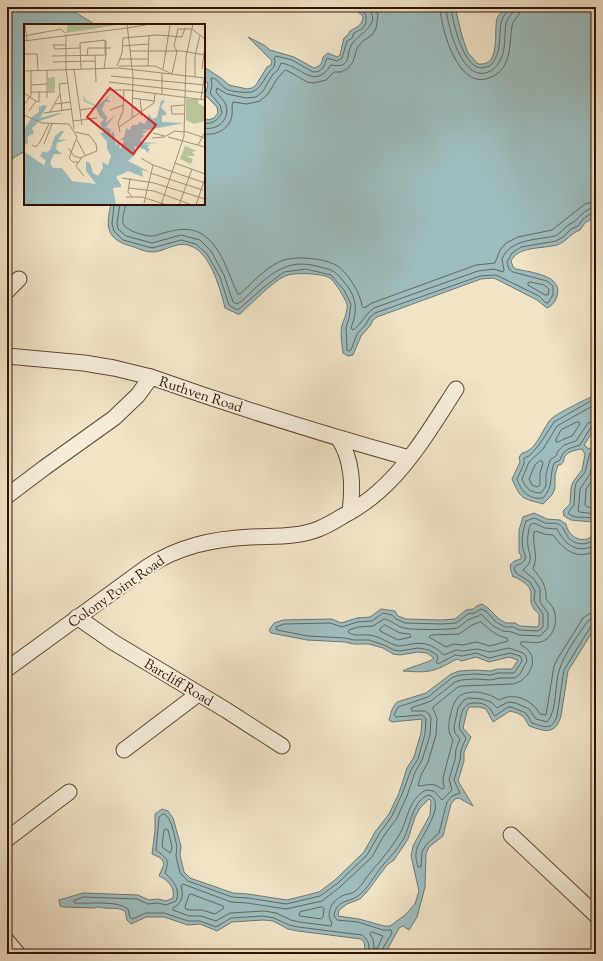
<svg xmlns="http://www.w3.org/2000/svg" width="603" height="961" viewBox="0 0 603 961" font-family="'Sorts Mill Goudy',serif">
	<rect width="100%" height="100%" fill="#f0e3c6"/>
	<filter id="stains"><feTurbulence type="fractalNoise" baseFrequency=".005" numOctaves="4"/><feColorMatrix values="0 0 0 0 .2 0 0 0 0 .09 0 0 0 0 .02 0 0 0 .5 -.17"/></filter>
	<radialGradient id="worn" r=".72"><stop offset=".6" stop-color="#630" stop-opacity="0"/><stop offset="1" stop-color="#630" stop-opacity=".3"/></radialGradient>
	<!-- water -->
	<g fill="#9dbcbd" stroke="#717874" fill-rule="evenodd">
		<path d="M7,7L69,8C77,15 87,18 95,25H25V151L13,158L7,168Z"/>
		<path d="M352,7H455L462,36L468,53L478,64C503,67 492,28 498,16C500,13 505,10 507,7H596V216L585,223L580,230C571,233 566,242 557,245C542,249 518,246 511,261L513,267L516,269C529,272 564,275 557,296C556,301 552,306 547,308L537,300L494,278L481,279L377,317L373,320L370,326L361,336L353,355L348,356L343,353C342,344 340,334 342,325C344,319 348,311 347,304C345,298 335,282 330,278C322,273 293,272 285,276C271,283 252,303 240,314H238L225,308C221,291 211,255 193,247C178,239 166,252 152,252C146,252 139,249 134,247C107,240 105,229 111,204H204V118L208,120L214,118L218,113L217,107L205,95L208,85L207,82L204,81V67L221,78L229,85L247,89L252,88L256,85L267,67L271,65L272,61L248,37L264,45L270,50L294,57L314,68C321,66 322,63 323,57L328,53L337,57L340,55L344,38L348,35L350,31C357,27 363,25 363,16Z"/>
		<path d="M596,392V427L584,445L589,449L596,444V626L568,671L561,716C555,736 544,731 529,726C524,716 522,714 510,711L493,722L486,709L480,707H469L467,711L463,728L471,737L464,752V761L458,781L473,806L459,798L455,799L451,804L443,836L429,847L426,854L425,887L417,917L409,930L403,926L399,928L385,954H364L365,948L364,942L361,939L298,931L288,929L273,921L263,920L232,922L217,931L200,924L188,925L164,917H146L131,924L127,920L125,911C117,907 113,909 105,908C100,908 99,906 95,908L63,907L60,906L59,900L83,893L138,895L149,900L158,899L166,901L173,898C175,887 168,880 159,876L164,864C162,857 158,857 152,854L155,831V814L162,809L168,811L173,818L181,846L180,855L184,872L190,878L233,893L248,894L287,900L319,892L335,880L364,852L375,832L389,814L399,793L407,768L414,757L421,733L422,719L392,722L389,720C391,713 392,707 397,702L426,693L451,674L459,671L475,670L490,671L498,669H512L518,660L509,657L489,662L476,657L462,661L457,659C433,672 431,673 403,671C412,666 429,663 434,658L427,653L418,652L400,655L393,654L383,648L369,644H353L345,642L307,640L271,633L269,630L274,623L283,620L332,619L341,623L357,618L370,617L381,609L395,611L398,616L406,619L442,620L455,619L466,610L473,609L477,606L482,604L488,608L499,619L506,623H515L520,626L537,627L539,625V614C537,612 534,610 533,607C530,604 531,599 531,595C532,586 522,581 515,577H513C509,566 508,562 521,559V555L519,553V530L523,517L534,513L547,519L560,520L566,524C570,546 602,544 592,522L571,520L564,516L563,511L570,504L571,488L573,482L582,470L585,454L582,449C576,450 569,451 565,456C563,460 565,462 560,465H558L555,475V488L552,495L543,504C522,498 521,500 512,479L520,462L519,457L522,453C536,451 542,430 550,420C555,414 583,401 591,397ZM429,799L431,801L430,815L413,846L411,856L419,891L415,904L405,915L390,926H384L359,919L338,916L339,910L347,904L360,899L366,893L387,865L394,860L408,839L415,817L420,808Z"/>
	</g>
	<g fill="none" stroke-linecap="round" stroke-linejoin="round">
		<!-- shore -->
		<g stroke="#666862" stroke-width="1">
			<path d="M440,7C441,29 458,90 489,78C497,75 503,70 506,62C511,50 510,38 512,26C513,19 520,17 521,7"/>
			<path d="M446,7C447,25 462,83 488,72C494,70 498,65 501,59C506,48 504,35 506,23C508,16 514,14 515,7"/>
			<path d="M451,7C452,21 465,76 486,67C491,66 493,63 495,59C502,47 498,32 502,20C503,14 509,13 510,7"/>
			<path d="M204,123C212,125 218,120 222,113L220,105L210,93L212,86L211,78C218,78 220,85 226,89C232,92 245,93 252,92C263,88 265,74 274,67L275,62L274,58L276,56L292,60L313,72C323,72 324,66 327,58L337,61L342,58L347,41L352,38L354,33L363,28L366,23V15L358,7"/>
			<path d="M204,128C218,131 230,119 226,105C224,100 219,96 216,92L217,88L227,94L246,98L256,97L263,91L273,74L278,70L281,63C302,66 314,91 331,65C353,69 345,54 352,44C359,33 385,23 366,7"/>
			<path d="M204,134C217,136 231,128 232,114C233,110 231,106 233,102L247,104L260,101L268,94L277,79L285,70L288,71L307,82L314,83L326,80L334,72H341L347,69L353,62L357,48L363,41L372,35L376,28L378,15L374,7"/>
			<polyline points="114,204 112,224 114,231 123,240 152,248 181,240 196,244 207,254 220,277 229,305 237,310 239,309 263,288 284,272 306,269 331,275 344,290 351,304 349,318 346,327 347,350 349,351 351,350 357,334 366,324 370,317 375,313 480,276 496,275 539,296 546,303 548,303 553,295 553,286 547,281 513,272 509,269 507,262 512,253 521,247 556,241 563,237 571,229 578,226 583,219 592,213 596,212"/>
			<path d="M120,204L117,223L118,229L126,236L152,243L181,235L200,240L211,251L224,275L233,302L237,304C243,301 248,295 253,290C273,272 288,259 316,266C332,270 334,269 344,282C357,297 358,310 351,328L353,330C362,324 365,314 374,308L478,271L494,269L503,272L504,270L502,259C510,239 536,240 555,236C560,233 563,230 567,226C569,224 573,223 575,221C581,215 587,208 596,207"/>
			<path d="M126,204C125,210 122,216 123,222C123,230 144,236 151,236C154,236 158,235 160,234C174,230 189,226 202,234C223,248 227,273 238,294H240C252,283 264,269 279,262C292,255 323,258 336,265C347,271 361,294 362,306L364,308L372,303L476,265L495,263L500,250L506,243L518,237L552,230L585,204L596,201"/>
			<polygon points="530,282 544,285 549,289 548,295 545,295 528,285 528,283"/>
			<path d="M596,398L554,422L539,445L529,456L524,458V464L517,479C521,491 529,500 543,498C554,486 549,477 554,463L560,460C564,448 569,449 580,445L591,427L596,425"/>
			<path d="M596,404L557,426L543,449L529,462L522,479C526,489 531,493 541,493L546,486V474L550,460L556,456L558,451L564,445L576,441L588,423L596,420"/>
			<polygon points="577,422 579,422 580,424 572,436 564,439 558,442 556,442 556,439 561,430"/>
			<path d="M596,449L590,453L585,472L576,483L575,488L574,505L568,513C575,521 588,514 596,520"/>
			<polyline points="596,455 594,457 590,474 580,489 579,504 578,510 579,512 596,514"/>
			<polygon points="540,461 542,461 543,463 540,473 540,485 537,487 532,485 529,479 535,465"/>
			<polyline points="596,475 586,489 585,505 587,507 596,508"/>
			<path d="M596,545C577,554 566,546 557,529L545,528L534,523L530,525C528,532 527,539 528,547C529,553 532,557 529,563C528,566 525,567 523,570L534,579L540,589V602L548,613V628L540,636L519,635L512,632L503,631L493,626L481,614C478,617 474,617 470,619C465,621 462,626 457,628C448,630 413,630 404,628C396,626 391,620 384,619L373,626L358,627L349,630L348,632C354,637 362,634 369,635C379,636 386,642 395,645C399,647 404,645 407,645C424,641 432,644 444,655L456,650L463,651L477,649L490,652L509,648L523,653L526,656L527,661L520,674L515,678H499L491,680L475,679L461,680L455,682L431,701L411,708L412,711H425L429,714L431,718L430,735L422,760L415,772L407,796L397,818L383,837L372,857L340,887L322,901L286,909L247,903L231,902L183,884L181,886C184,896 182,903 173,908V910L189,916H201L216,921L230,913L264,911L276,913L291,920L299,922L331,926L332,923C325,913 332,901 342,896C346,894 351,894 354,892C359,889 363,883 366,878C377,864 389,852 398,837C408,822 407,800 426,790L434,791L442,800L452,790L449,779L455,760L456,749L460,739L455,733L454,727L458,708L463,701L468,698L482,699L491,702L497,708L508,702L516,703L529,709L536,719L547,722C558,710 554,683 560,668C565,653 578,635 587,622L591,619H596"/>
			<path d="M596,551C576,560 565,551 553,535L544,534L536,531L534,532C532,546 539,555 533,569C541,578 547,586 546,599C549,603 552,605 554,610C558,621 554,639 540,642C534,644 527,641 521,642V645C542,655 531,680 513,684L462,686L458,687L433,707V709L437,718L436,735L428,762L421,775L418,786C428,786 431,781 442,789L444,788L443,778L453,740C448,732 448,727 450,717C454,700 457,692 476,692C485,693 491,695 499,700C514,692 531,699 540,714L546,715L554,666L558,658L583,618L589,614L596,613"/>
			<path d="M481,622C489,629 496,636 507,638L508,641L490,646L476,642L463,645L454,644L446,647L429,637L431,635L459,634L472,625Z"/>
			<polygon points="385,625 400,633 410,634 411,637 398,640 380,631 380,629"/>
			<polygon points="166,829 168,830 172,847 171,851 170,853 162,847 164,830"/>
			<polygon points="191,894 223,906 224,908 215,914 202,910 190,910 186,909 185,907 189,895"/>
			<polygon points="322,907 324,909 323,917 321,919 300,916 299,915 300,912"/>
			<polygon points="372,932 383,936 377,949 374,948 373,939 370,934"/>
			<path d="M368,954C370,946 369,940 362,935L298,927L289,925L274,918L263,916L231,918L216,927L200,921H188L164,913H146L132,919L130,917L128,909C116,900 91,904 75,903L73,901L83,897L137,899L148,904L158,903L166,905L176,901C181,890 173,880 165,873C170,859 167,859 156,850L159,817L163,814H165L169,819L172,826L177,846L176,856L180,873L188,881L232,897L248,898L286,904L320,896L338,883L367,855L379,834L392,816L402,794L411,770L418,759L425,734L426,719L422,715L396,717L394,715L398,707L428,697L453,677L460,675L475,674L491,675L498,673H514L521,663L522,660L520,656L510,653L489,658L476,653L462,656L455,655L438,664L436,662L438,658L437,655L429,650L418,648L400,651L394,650L384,645L369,640H354L345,638L308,636L277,630L276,627L284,624L330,623L342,627L357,622L372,621L383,613L392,615L396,619L405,623L442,624L456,623L468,614L474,613L481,609L486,611L496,622L505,627H513L519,630L538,631L543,627V614L536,604L534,600L535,591L530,582L516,573L514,568C517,563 521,565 524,561C527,557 524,553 523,549C521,539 523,530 526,521L534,518C537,519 541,521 545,523C550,524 556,522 560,525C564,527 566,537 571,540C578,546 591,545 596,537"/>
			<path d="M382,954L383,948L392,933L391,930H383L358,922L337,920L334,916C336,900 347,903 358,896C367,890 376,873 383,865C385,862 389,859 391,856C396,851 400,844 404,838C410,827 413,799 429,795C448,802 420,838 417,848C415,855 416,860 418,867H421L422,852L426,845L439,833L447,802L452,796L460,793L454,780L460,760L461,750L466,738L459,728C461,717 461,703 474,703C479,703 483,703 487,706C491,708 492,713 495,716L508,707H511L526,713L532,723C544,727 552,731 557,716L564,670L591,626L596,624"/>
		</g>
		<defs>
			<g id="minor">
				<polyline points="7,291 19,279"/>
				<polyline points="7,356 84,363 114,368 151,377"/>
				<path d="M339,439C353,461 353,487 350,512"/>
				<path d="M7,496L44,468L114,418L138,395L151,377C236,407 322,434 409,458"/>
				<polyline points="77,617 113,642 226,710 282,746"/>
				<path d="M7,669L147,567C179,546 213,539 250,537C264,536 279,537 293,535C313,533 325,527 343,516C356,509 367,502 378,492C409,466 434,423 456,389"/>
				<polyline points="124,750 198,694"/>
				<polyline points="511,835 596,915"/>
				<polyline points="7,839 69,792"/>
				<polyline points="7,941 18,954"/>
			</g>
		</defs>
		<!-- minor casing -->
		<use href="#minor" stroke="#604737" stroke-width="17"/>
		<!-- minor -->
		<use href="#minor" stroke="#f5edda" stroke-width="15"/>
	</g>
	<g text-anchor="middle" stroke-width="4" stroke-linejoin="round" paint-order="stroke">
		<!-- street labels -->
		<g font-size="14" fill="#301307" stroke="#f5edda">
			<text transform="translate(201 394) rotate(18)" y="5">Ruthven Road</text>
			<text transform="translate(116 591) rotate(-35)" y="5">Colony Point Road</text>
			<text transform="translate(179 682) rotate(31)" y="5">Barcliff Road</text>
		</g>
	</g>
	<!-- overview -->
	<g transform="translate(24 24)">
		<rect width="181" height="181" fill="#f0e3c6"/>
		<path d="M44,0H99L42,9ZM31,53V67H24V54ZM162,75H174V79L181,83L180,97L170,100L162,96ZM161,122L173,127L168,128L171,132H162L169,135L167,140L156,135Z" fill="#b7c497"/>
		<path d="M59,69L61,76L73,82L87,70L83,75L87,78H81L78,86L83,93L82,99L92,90L82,103L87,106L86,108L88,112L87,108H90L92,121L93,122V119L95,118L96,126L100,116H96L100,113L102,104L106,106L108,101H113L116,98L121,100L125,90L128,95L133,93L137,77L141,76L137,83L143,90L138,92V98L160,99L118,107H124L118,110L121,112L117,114V118L135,119L120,120L126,121L123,123L126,126L123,128L140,134L122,128V126L110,122L112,130L104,137L126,148L118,146L119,153L104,147L92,153L97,161V163L89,164L92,181H0V128L20,141L22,137L16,132L19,127L22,129L26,126L31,112L37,107H40L34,116L44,115L33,119L32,125L38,130H30L26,139L29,144H38L48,157L72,160L62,147V137L66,139L69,149L74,152L79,144L78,138L84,141L87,132L83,125V118L76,109L80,108L76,99L80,96L76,93L71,82L60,77ZM18,81L23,82L16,94L35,89L41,91L36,90L16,97L8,104L10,109L3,113L4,119L0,122V106L8,93L15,88V82L17,83Z" fill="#9dbcbd"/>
		<path fill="none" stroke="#a3907a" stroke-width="1" d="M1,0L3,17M103,4L127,0M42,10V45M0,12L37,5L41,9M81,16L82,17V31L81,29ZM0,17L103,4M29,21L31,25L56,24M29,21H42M98,22L125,20M106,27H158L181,31M0,30H13L14,46M63,31L64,24H87M71,31L72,58M28,32L82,31L80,44M96,35H124M29,38L71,37M93,42L98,29L99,14L133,11L158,13L161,4M95,42H131L148,50L153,27L150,22L154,5H168L181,15M124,42L125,12M42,45L50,105M50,45L58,101M57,45L56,19L81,16M139,45L146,1M178,45L181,21M23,46V74M0,47L95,44L181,54M87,52L181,61M171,53V32L176,11M85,58L181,69M7,61L23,60M82,66H104L181,76M7,68H31M0,69L12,77M138,70V49M108,74L130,77M116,75L118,92M177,75L180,54M31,80L47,78M0,81L7,71V47M38,86L35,60L44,59M56,86L69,84M86,86L100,81M5,87L12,77L15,78V68M26,88L36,70M20,89L48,85M161,90H148L147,82L161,81M0,91L18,99L45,100L53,113L45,134L49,138H54M108,94L130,79L131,69M49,97L73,94M95,103L108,94L109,52L103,0M160,107L181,114M51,108L65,111L72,120L73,127L58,133L52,142M96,108L94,99L99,87L100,66M129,109L141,112M144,113L181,123M128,114L140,113L151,107L160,108M53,116L61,131M20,120L28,100M8,121L12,123L16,118L25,100M174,121L181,108M44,124L50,132L57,134M117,134L129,141L181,159M151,139L181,150M52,142L60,152M126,149L179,166M98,154L130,159L181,175M106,154L104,168L108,173M105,164L130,167L168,181M102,173H118L143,181M120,179L129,141M137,181L160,112L162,33L169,0M155,181L168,145M172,181L181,154"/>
		<path fill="#d62828" fill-opacity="0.15" stroke="#d62828" stroke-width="2" d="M86,64L132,101L109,130L63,93Z"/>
		<rect width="181" height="181" fill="none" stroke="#301307" stroke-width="2"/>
	</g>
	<!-- margin -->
	<rect width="603" height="961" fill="none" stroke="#f0e3c6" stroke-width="24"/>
	<rect x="8" y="8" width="587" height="945" fill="none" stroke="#301307" stroke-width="2"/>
	<rect x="12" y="12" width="579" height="937" fill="none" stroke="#301307"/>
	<rect width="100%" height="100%" filter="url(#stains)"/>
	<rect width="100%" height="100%" fill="url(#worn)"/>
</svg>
